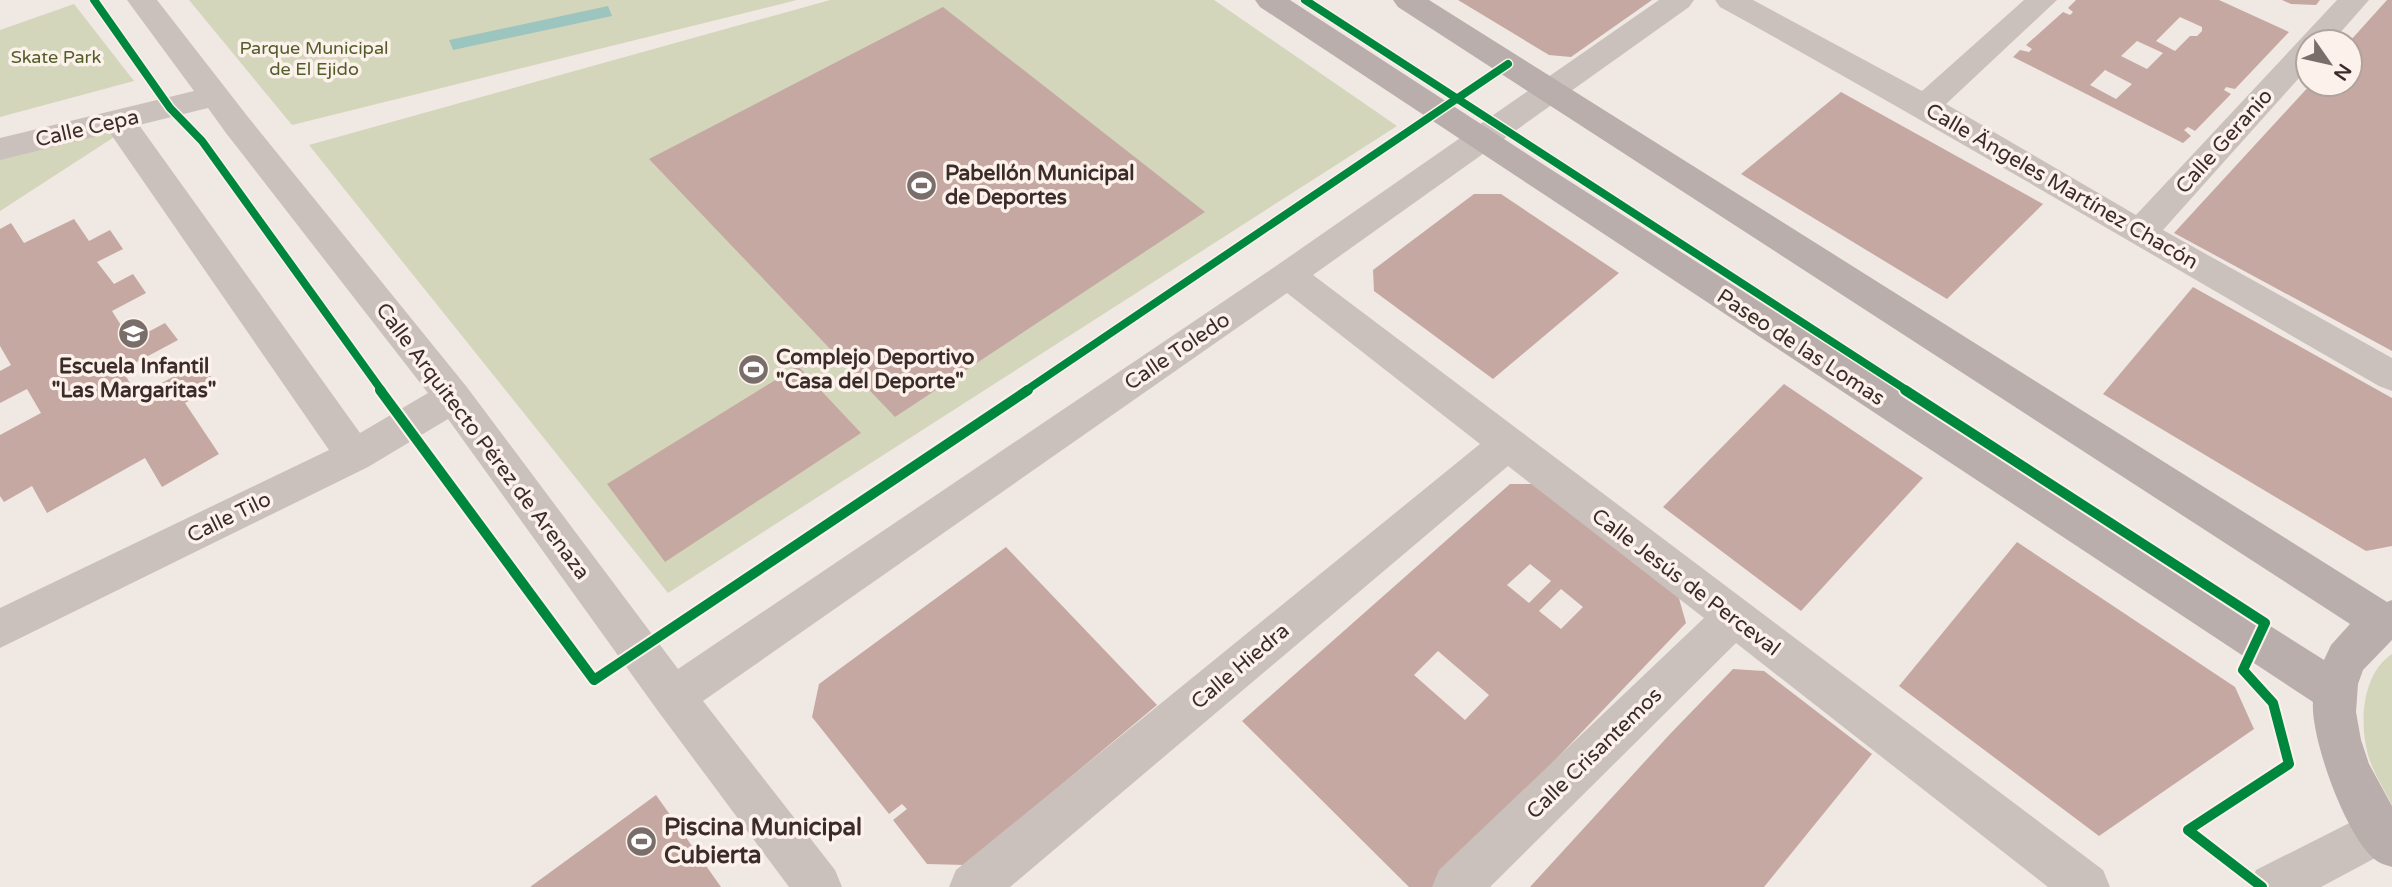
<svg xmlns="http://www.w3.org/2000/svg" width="2392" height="887" viewBox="0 0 2392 887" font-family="'Varela Round',sans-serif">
	<rect width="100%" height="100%" fill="#f0e8e3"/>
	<!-- green -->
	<g fill="#d4d6bb">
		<polygon points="189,0 797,0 292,125"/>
		<polygon points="830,0 1214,0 1397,126 668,593 309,145"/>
		<polygon points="74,4 134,81 0,117 0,30"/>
		<polygon points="125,130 0,211 0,149"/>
		<path d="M2392,654V805C2384,789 2373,772 2368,755C2359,722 2362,674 2392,654Z"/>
	</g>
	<!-- water -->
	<polygon fill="#9dc5bf" points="608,6 612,16 453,50 449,40"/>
	<!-- building -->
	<g fill="#c6a8a3" fill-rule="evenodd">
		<polygon points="1458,0 1652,0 1571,57 1549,55"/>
		<path d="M2076,0H2219L2289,32L2235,89L2226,87L2224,90L2231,94L2195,131L2188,127L2184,130L2191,136L2183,143L2013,57L2020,50L2029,52L2032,49L2026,45L2063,12L2070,15L2073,12L2068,8ZM2180,17L2202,27V31L2197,36H2190L2175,51L2156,41ZM2137,41L2163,53L2147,69L2121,56ZM2105,70L2132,84L2116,99L2090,85Z"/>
		<polygon points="2282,0 2320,0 2316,5 2291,4"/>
		<polygon points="2387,0 2392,0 2392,351 2174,233 2311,84 2350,84 2350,41"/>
		<polygon points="943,7 1205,212 895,417 649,159"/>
		<polygon points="1841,92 2043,204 1947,299 1741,174"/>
		<polygon points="1474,194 1501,194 1619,273 1493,379 1374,291 1373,270"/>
		<polygon points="74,219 89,241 110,230 123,249 97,262 114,284 133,274 146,293 112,311 131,341 165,323 178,340 122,370 138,396 200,362 217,385 185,403 219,454 162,487 145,458 47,513 32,486 4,502 0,496 0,435 41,413 27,389 0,403 0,371 11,365 0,346 0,229 11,223 24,243"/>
		<polygon points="2193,287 2392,398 2392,546 2366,551 2103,394"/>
		<polygon points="798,366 861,433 665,562 607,484"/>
		<polygon points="1784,384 1923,478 1801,611 1663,507"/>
		<path d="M1510,484H1536L1678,595L1686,623L1434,887H1409L1242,721ZM1530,564L1551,581L1529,603L1507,585ZM1561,589L1583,607L1561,629L1539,611ZM1438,651L1489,695L1465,720L1414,675Z"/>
		<polygon points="2017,542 2235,687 2254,729 2099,836 1899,686"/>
		<polygon points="1006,547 1157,705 965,865 927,864 893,820 907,809 902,804 889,814 812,717 819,684"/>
		<polygon points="1733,669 1764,671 1872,754 1764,887 1530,887 1670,734"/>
		<polygon points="656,795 721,887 530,887"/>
	</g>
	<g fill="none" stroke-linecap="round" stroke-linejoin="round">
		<!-- minor -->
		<g fill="#cac0bc" fill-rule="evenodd">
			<path d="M127,0H157L248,117L466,386L678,669L1276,266L1659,0H1694L1689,7L1313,275L2103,870L2110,887H2048L1736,643L1490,887H1432L1439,870L1704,618L1508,466L1010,887H949L956,870L1480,444L1287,293L703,701L835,870L842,887H789L658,711L448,419L368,467L0,648V608L329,450L110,133L0,160V138L194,91ZM208,108L226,133L428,393L360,433L139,125Z"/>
			<path d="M1715,0H1753L1922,91L2024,0H2057L1946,104L2136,215L2337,0H2369L2332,42H2308V68L2163,230L2392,358V391L2379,386C2159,260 1942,129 1720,7Z"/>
			<polygon points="2381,807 2392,812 2392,849 2321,887 2249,887 2256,870"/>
		</g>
		<!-- major -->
		<path fill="#b9aeab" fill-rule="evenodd" d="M1255,0H1290L1555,172L2324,660L2331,645L2350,624L1398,7L1393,0H1429L2387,602L2392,600V640L2363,670L2358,684L2356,712L2361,740L2369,764L2392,806V867C2387,865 2381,864 2377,861C2347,841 2310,737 2313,702L1260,7Z"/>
		<defs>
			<g id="cycleway-far1">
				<polyline points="94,0 170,108 202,141 382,391"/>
				<polyline points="1305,0 1908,391"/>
				<polyline points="1025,391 1508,64"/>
			</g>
			<g id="cycleway">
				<polyline points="380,390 594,680 1028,390"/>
				<polyline points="1905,390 2265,623 2243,670 2273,703 2289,764 2188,830 2262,887"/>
			</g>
		</defs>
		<!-- cycleway-far1 casing -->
		<use href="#cycleway-far1" stroke="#fcf2eb" stroke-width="11"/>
		<!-- cycleway casing -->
		<use href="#cycleway" stroke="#fcf2eb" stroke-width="14"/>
		<!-- cycleway-far1 -->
		<use href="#cycleway-far1" stroke="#00873e" stroke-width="8"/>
		<!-- cycleway -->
		<use href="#cycleway" stroke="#00873e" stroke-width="10"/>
	</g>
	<!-- icons -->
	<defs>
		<symbol id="stadium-disc" viewBox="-11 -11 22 22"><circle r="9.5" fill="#7a6e6a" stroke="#fcf2eb"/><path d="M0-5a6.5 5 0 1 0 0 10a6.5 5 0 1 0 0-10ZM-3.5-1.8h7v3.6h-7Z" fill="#fff"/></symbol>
		<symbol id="school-disc" viewBox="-11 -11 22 22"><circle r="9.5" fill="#7a6e6a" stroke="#fcf2eb"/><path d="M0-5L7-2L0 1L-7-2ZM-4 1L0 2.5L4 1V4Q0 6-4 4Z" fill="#fff"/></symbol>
	</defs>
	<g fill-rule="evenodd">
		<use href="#stadium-disc" x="904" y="168" width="35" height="35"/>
		<use href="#school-disc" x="116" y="316" width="35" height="35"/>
		<use href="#stadium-disc" x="736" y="352" width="35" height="35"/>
		<use href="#stadium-disc" x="624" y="824" width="35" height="35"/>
	</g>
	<g text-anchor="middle" stroke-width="7" stroke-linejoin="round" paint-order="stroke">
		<!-- far-park labels -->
		<g font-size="18" fill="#515d29" stroke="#fcf2eb">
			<text x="314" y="54">Parque Municipal<tspan x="314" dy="21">de El Ejido</tspan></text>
			<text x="56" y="63">Skate Park</text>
		</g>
		<!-- street labels -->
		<g font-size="21" fill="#3b2c29" stroke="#fcf2eb">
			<text transform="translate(87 128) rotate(-13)" y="7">Calle Cepa</text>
			<text transform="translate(2224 141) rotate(-48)" y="7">Calle Geranio</text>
			<text transform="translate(2062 186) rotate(30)" y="7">Calle Ängeles Martínez Chacón</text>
			<text transform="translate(1801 347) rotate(33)" y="7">Paseo de las Lomas</text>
			<text transform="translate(1177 351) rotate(-34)" y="7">Calle Toledo</text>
			<text transform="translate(483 441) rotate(53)" y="7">Calle Arquitecto Pérez de Arenaza</text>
			<text transform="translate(229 517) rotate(-26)" y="7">Calle Tilo</text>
			<text transform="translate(1686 582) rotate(37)" y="7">Calle Jesús de Perceval</text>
			<text transform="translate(1240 666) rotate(-40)" y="7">Calle Hiedra</text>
			<text transform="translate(1594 753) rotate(-44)" y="7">Calle Crisantemos</text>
		</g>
		<!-- poi labels -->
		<g font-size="21" font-weight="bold" fill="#3b2c29" stroke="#fcf2eb" text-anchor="start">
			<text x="945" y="180">Pabellón Municipal<tspan x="945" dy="24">de Deportes</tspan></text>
			<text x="776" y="364">Complejo Deportivo<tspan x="776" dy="24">"Casa del Deporte"</tspan></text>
			<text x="134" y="373" text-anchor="middle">Escuela Infantil<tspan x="134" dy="24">"Las Margaritas"</tspan></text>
		</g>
		<!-- near-poi labels -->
		<g font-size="24" font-weight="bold" fill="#3b2c29" stroke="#fcf2eb" text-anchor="start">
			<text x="664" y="835">Piscina Municipal<tspan x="664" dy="28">Cubierta</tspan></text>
		</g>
	</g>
	<!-- north arrow -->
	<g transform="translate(2329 63) rotate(124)"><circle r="33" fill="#fcf2eb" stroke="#afa39d" stroke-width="2"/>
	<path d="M0-5L12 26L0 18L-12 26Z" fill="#7a6e6a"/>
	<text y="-10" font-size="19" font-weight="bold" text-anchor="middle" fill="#3b2c29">N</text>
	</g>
</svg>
